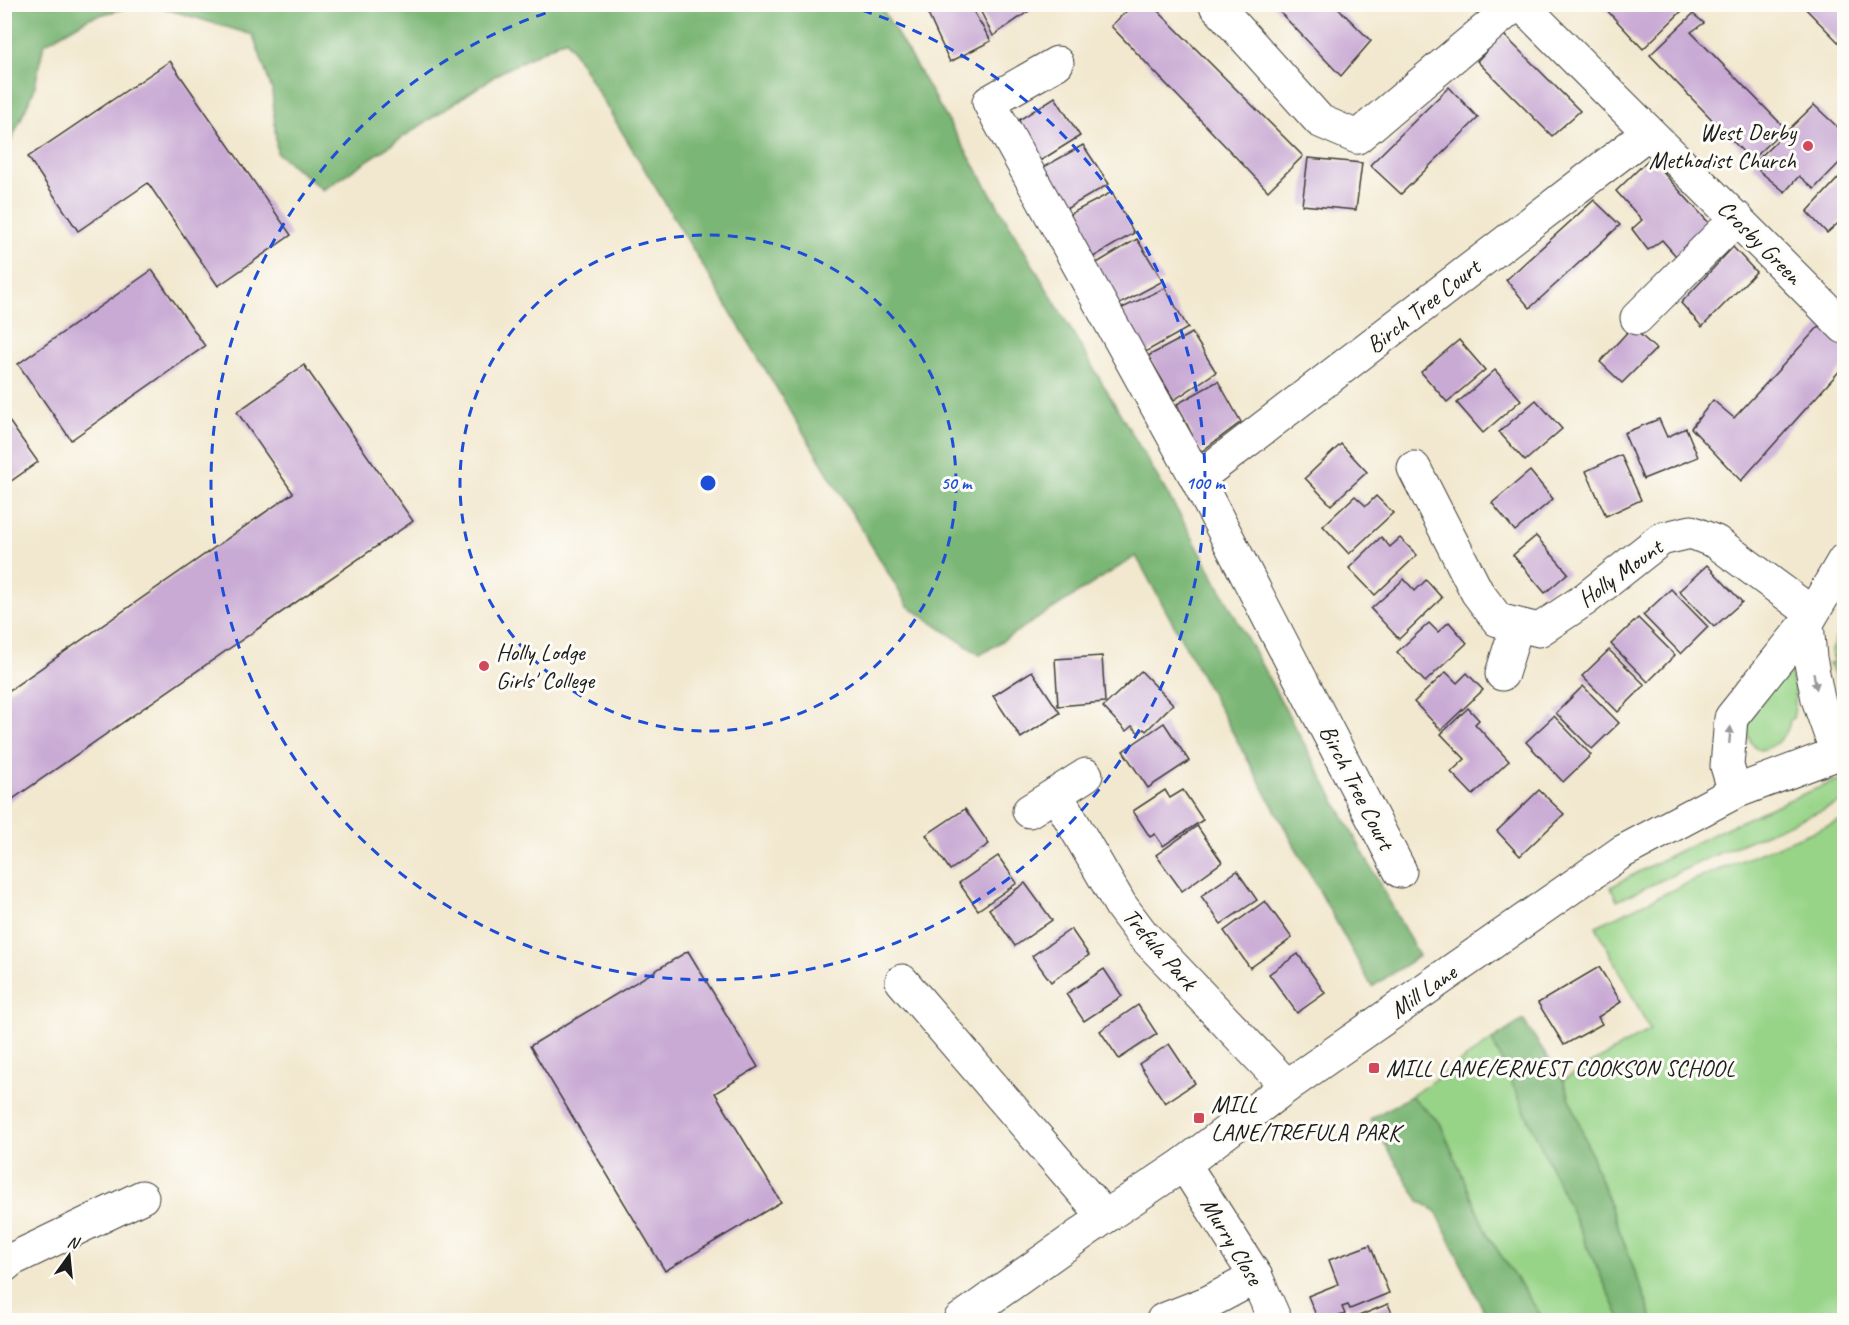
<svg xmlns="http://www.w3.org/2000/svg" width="1849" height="1325" viewBox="0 0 1849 1325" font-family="Caveat,sans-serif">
	<rect width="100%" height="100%" fill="#fdfcf7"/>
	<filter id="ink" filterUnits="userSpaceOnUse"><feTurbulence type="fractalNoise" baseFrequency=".0167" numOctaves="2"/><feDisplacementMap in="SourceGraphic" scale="12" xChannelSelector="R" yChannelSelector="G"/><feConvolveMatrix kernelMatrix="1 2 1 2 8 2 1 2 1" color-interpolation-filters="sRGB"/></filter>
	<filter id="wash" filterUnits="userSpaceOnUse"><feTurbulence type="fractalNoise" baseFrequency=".008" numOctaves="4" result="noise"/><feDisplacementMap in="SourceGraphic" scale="24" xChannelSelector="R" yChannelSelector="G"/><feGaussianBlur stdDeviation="1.35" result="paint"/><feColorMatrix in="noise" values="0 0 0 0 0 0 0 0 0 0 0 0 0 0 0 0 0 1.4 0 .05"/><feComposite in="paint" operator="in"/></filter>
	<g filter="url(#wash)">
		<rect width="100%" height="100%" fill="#f2e8cf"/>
		<!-- green -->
		<g fill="#98d488" stroke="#5a7852" stroke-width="1.5">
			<polygon points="1838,632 1844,637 1844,692 1839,685 1829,663 1835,662 1831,651"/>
			<path d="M1782,671L1790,673C1796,688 1797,702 1793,718L1790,720C1789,734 1775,748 1760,750C1750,745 1745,734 1749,722C1752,712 1775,682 1782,671Z"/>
			<path d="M1844,778V801L1715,855L1617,901L1611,887C1687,845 1764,808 1844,778Z"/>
			<polygon points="1844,819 1844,1320 1653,1320 1563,1080 1650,1030 1596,926 1696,879"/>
			<polygon points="1492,1040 1613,1301 1621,1320 1544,1320 1488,1236 1440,1123 1411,1096"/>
		</g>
		<!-- forest -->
		<g fill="#7ab674" stroke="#4b6948" stroke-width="1.5">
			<polygon points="17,5 137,5 89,18 44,44 34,90 5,154 5,16"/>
			<polygon points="153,5 880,5 1184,522 1419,956 1372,987 1136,556 980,655 908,606 566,39 501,72 323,190 277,153 272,90 253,35"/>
			<polygon points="1523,1020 1563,1080 1653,1320 1621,1320 1492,1040"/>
			<polygon points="1411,1096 1440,1123 1488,1236 1544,1320 1488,1320 1436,1211 1419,1201 1370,1119"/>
		</g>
		<g id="blocks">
			<!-- building -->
			<g fill="#c9aad4">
				<polygon points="943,4 969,4 991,41 950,62 927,12"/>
				<polygon points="977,4 1039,4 993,36"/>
				<polygon points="1134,4 1151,4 1303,156 1268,191 1111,26"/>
				<polygon points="1272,4 1334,4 1371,41 1341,76"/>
				<polygon points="1601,4 1689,4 1643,49"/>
				<polygon points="1801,4 1844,4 1844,48"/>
				<polygon points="1693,14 1704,23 1691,32 1785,128 1751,160 1650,55"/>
				<polygon points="1503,34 1580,111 1552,136 1477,61"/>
				<polygon points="170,61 291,235 218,286 148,183 78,231 28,157"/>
				<polygon points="1449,87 1478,118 1401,194 1370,165"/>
				<polygon points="1055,97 1080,136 1035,164 1019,120"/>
				<polygon points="1814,105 1844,133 1844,158 1814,189 1799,176 1785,192 1752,165"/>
				<polygon points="1083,145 1109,184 1066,209 1042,168"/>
				<polygon points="1308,158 1362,163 1356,210 1302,205"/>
				<polygon points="1650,158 1718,233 1683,264 1662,240 1648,250 1632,229 1642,220 1616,191"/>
				<polygon points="1844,172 1844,218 1827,233 1807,212"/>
				<polygon points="1112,192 1134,233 1090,259 1070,214"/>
				<polygon points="1594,200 1620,225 1530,308 1506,280"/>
				<polygon points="1137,239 1163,281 1118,305 1095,264"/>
				<polygon points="1733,247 1756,272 1702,327 1681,303"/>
				<polygon points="152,270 205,346 71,440 18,364"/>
				<polygon points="1165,288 1188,328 1140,355 1120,309"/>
				<polygon points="1823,322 1844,345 1844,366 1741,481 1691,428 1713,400 1734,418"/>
				<polygon points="1632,327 1656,349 1622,383 1600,362"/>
				<polygon points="1192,333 1216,372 1174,400 1148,356"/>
				<polygon points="1459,340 1485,370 1447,402 1421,372"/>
				<polygon points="304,365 413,521 4,805 4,694 293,493 237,412"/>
				<polygon points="1495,370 1521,400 1483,433 1457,403"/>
				<polygon points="1218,381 1241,422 1202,451 1189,440 1192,435 1177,404"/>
				<polygon points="1536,400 1562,429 1525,461 1499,432"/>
				<polygon points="4,414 38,462 4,486"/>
				<polygon points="1659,419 1667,437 1686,428 1698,457 1643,479 1624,433"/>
				<polygon points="1341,444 1367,472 1331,505 1305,478"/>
				<polygon points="1621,455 1641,500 1606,516 1586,471"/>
				<polygon points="1530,471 1553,499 1515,531 1492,503"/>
				<polygon points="1355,496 1366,506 1376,496 1393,513 1349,554 1323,526"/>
				<polygon points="1536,536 1568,573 1545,593 1513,555"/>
				<polygon points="1381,537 1390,547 1400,538 1417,555 1375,595 1349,568"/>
				<polygon points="1707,565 1742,602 1714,627 1679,591"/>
				<polygon points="1404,579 1415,591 1426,580 1442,598 1399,639 1371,609"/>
				<polygon points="1671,589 1708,627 1681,654 1643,615"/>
				<polygon points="1638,618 1675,655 1648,682 1611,644"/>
				<polygon points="1449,622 1467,643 1425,682 1397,652 1429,623 1438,632"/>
				<polygon points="1609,650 1645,685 1618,712 1582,676"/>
				<polygon points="1102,656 1105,702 1058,706 1055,659"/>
				<polygon points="1032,671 1060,713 1021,738 993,696"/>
				<polygon points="1141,671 1173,704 1146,731 1144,729 1139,733 1132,726 1126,731 1103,707"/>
				<polygon points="1446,672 1457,683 1467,673 1483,690 1441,730 1414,702"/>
				<polygon points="1583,686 1619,723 1592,749 1556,713"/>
				<polygon points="1468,708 1479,720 1475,724 1509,761 1473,795 1451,772 1465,759 1441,734"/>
				<polygon points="1554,716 1591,755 1563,782 1526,742"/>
				<polygon points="1164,723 1189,761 1148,788 1123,751"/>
				<polygon points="1165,790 1170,798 1183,790 1203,820 1163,846 1155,834 1150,837 1133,811"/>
				<polygon points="1539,790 1564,814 1520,856 1497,831"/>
				<polygon points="965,809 989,844 950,870 926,835"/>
				<polygon points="1197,826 1222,862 1182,891 1156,855"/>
				<polygon points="998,856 1017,883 978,910 959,883"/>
				<polygon points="1237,871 1257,900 1221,924 1201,896"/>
				<polygon points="1025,883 1052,920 1015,946 989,909"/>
				<polygon points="1265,901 1292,938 1250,968 1224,931"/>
				<polygon points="1071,929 1089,955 1051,982 1032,956"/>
				<polygon points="688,951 758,1067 715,1093 781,1202 665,1271 530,1046"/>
				<polygon points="1298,954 1325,993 1297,1013 1269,974"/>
				<polygon points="1599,967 1621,1002 1598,1017 1602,1024 1564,1045 1538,1003"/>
				<polygon points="1104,969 1122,996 1084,1021 1066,994"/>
				<polygon points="1138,1005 1157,1034 1119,1059 1100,1031"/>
				<polygon points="1169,1044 1195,1083 1165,1103 1139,1064"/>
				<polygon points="1370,1245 1389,1293 1350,1309 1348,1305 1342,1307 1345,1314 1328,1320 1318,1320 1308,1296 1338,1284 1329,1260"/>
				<polygon points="1388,1304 1395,1320 1349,1320"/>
			</g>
		</g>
	</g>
	<g filter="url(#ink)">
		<use href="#blocks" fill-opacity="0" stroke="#3c3b37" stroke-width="1.5"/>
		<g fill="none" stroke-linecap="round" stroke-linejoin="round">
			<defs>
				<g id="minor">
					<polyline points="1215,4 1320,121 1357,137 1516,4"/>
					<path d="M1521,4C1628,113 1738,219 1844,327"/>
					<polyline points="1057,63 989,102 1197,479 1400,871"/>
					<polyline points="1637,318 1737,218"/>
					<polyline points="1414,468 1477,592 1498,620 1539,630 1584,600 1661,539 1691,532 1716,542 1812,613"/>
					<polyline points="1197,479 1648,133"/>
					<polyline points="1807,623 1810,658 1818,699 1837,753"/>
					<polyline points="1502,674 1517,625"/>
					<polyline points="1735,792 1727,766 1731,718 1807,623 1844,560"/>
					<polyline points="1056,794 1121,906 1142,934 1287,1086"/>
					<polyline points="1029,811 1086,775"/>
					<polyline points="902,981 1105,1217"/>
					<polyline points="1184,1164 1256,1277 1275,1320"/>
					<polyline points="4,1266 11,1260 142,1197"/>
					<polyline points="960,1320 1105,1217 1184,1164 1287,1086 1622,852 1735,792 1844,751"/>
					<polyline points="1163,1320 1209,1302 1256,1277"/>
				</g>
			</defs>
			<!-- minor casing -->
			<use href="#minor" stroke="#3c3b37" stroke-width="35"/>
			<!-- minor -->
			<use href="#minor" stroke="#fff" stroke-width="33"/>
		</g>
		<!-- one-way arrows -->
		<defs><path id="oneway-solid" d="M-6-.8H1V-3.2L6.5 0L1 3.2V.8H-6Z" transform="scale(1.5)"/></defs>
		<g fill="#999">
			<use href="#oneway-solid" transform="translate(1815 681) rotate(80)"/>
			<use href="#oneway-solid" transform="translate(1730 735) rotate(-85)"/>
		</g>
	</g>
	<!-- distance rings -->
	<g fill="none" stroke="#1d4ed8" stroke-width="3" stroke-dasharray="10 8">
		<circle cx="708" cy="483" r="248"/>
		<path d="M845 5A497 497 0 1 1 571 5"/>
	</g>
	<!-- markers -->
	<g fill="#d1495b" stroke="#fdfcf7" stroke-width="2">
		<circle cx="1808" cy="146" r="6"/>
		<circle cx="484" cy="666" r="6"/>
		<rect x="1368" y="1062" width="12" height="12" rx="3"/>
		<rect x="1193" y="1112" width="12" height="12" rx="3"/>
	</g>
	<g text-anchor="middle" stroke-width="6" stroke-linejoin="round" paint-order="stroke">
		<!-- poi labels -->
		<g font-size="24" fill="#1c1c1c" stroke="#fdfcf7" text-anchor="start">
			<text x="1796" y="140" text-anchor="end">West Derby<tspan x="1796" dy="28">Methodist Church</tspan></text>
			<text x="496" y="660">Holly Lodge<tspan x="496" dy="28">Girls' College</tspan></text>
			<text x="1386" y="1076">MILL LANE/ERNEST COOKSON SCHOOL</text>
			<text x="1211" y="1112">MILL<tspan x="1211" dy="28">LANE/TREFULA PARK</tspan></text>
		</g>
		<!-- street labels -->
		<g font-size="24" fill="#1c1c1c" stroke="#fdfcf7">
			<text transform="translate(1760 242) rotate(45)" y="8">Crosby Green</text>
			<text transform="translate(1423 306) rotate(-38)" y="8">Birch Tree Court</text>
			<text transform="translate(1620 573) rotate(-36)" y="8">Holly Mount</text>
			<text transform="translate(1357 787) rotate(63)" y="8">Birch Tree Court</text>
			<text transform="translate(1160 949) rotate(49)" y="8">Trefula Park</text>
			<text transform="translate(1423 991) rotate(-35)" y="8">Mill Lane</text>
			<text transform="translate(1232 1241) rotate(59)" y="8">Murry Close</text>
		</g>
	</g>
	<circle cx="708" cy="483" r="9" fill="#1d4ed8" stroke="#fdfcf7" stroke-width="3"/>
	<g font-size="18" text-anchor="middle" font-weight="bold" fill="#1d4ed8" stroke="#fdfcf7" stroke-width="6" stroke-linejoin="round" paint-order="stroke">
		<text x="956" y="489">50 m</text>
		<text x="1205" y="489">100 m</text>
	</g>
	<!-- margin -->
	<rect width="1849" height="1325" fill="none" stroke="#fdfcf7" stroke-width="24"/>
	<!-- north arrow -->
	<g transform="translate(69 1256) rotate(15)" stroke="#fdfcf7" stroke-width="4.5" paint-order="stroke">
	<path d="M0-4.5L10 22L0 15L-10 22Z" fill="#1c1c1c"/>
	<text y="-9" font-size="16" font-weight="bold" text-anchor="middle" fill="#1c1c1c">N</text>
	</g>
</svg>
